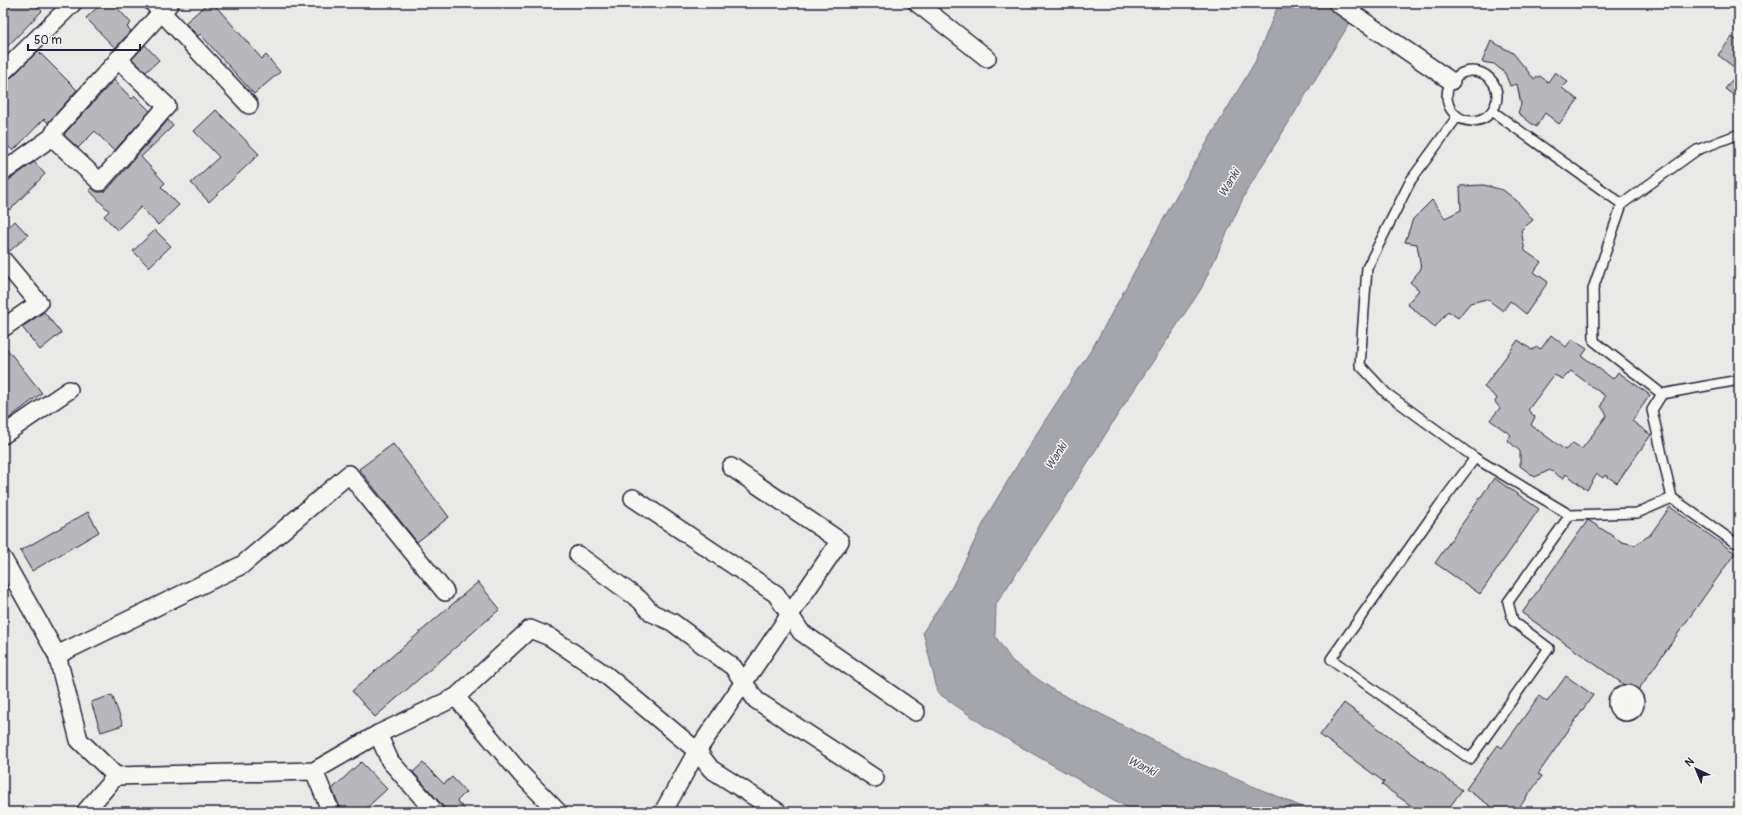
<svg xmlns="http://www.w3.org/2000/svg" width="1742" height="815" viewBox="0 0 1742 815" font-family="Pangolin,sans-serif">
	<rect width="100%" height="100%" fill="#e9e9e7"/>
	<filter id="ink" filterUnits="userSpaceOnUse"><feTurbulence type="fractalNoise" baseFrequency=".025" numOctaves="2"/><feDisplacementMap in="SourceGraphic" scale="8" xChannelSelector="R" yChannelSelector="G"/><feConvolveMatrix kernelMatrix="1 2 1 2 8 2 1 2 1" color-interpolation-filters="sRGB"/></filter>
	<g filter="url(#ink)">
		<!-- water -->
		<polygon fill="#a5a5ac" stroke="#71717f" points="1279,3 1362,3 1246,192 1201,289 1120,411 1060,507 996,604 995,636 1012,661 1055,691 1198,763 1314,812 1135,812 988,728 938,693 923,632 952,587 989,512 1035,436 1093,347 1190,171 1255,62"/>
		<!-- building -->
		<g fill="#b8b8bc" stroke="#22223b" fill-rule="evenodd">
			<polygon points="3,3 34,3 42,11 3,51"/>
			<polygon points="102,3 113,3 131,23 127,27 131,31 115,48 86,18"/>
			<polygon points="208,3 213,3 262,59 266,55 280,72 254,94 200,34 198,36 185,23"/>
			<polygon points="1732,37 1739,42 1739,99 1725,89 1739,71 1718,55"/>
			<polygon points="1491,41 1513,53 1534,79 1540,76 1548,82 1555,72 1568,82 1562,88 1578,100 1559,124 1545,113 1536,127 1518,113 1521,104 1517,84 1510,86 1505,73 1494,64 1482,62"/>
			<polygon points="145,45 159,60 146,72 132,59"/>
			<polygon points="38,51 77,90 48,123 44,119 13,151 3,141 3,82 10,79"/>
			<polygon points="114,80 132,99 135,96 150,111 114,151 95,131 78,148 64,135 65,133"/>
			<polygon points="216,110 259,154 209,202 191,183 219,157 194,131"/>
			<polygon points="168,120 173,126 141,157 165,183 161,187 179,205 158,225 141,207 117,230 104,216 109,211 89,190 92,188 97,192 103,192 108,189"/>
			<polygon points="34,162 45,174 10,210 3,202 3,186 12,178"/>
			<polygon points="1484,185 1503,190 1516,200 1533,220 1521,230 1525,251 1541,262 1534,272 1548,282 1526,314 1510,301 1503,311 1487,299 1470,303 1458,318 1448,311 1435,327 1407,304 1419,290 1410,282 1421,269 1417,244 1405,242 1413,219 1432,200 1445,218 1461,210 1460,186"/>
			<polygon points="15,221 28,235 10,251 3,243 3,232"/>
			<polygon points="155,230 171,246 149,267 133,251"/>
			<polygon points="44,312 61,333 40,350 22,327"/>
			<path d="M1551,335L1566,347L1572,339L1587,349L1582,356L1613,379L1618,372L1650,395L1632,421L1651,435L1617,483L1605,475L1603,478L1597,474L1587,490L1566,474L1563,479L1550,470L1535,477L1520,466V451L1507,440L1511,435L1490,420L1500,408L1495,402L1497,398L1484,387L1518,340L1532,350L1537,347L1541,349ZM1571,371L1605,396L1601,406L1607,415L1582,449L1573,443L1565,450L1531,425L1535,417L1528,410L1554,375L1563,379Z"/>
			<polygon points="3,344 42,393 3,423"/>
			<polygon points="393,444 449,517 417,542 359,469"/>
			<polygon points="1494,478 1539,509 1480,594 1435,563"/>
			<polygon points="1670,507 1735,553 1636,693 1522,613 1588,520 1622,542 1635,545 1650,535"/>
			<polygon points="88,512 99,532 32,571 20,551"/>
			<polygon points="478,582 500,609 375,717 352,691"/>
			<polygon points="1566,676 1593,695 1538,774 1542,776 1516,812 1499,812 1466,789 1498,745 1502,748 1539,696 1547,702"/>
			<polygon points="112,695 123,725 101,732 91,702"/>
			<polygon points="1344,703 1462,790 1446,812 1420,812 1382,785 1384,782 1320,735"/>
			<polygon points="361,762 387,789 362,812 345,812 339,805 332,789"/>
			<polygon points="423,763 444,784 452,777 466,792 457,801 467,812 445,812 442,805 413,772"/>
		</g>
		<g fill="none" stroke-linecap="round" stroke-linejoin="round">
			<defs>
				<g id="lane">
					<circle cx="1472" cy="96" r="25"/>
					<polyline points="1492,111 1622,204"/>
					<polyline points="1457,117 1411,180 1367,268 1360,365 1386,393 1475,458 1570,515"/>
					<polyline points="1739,134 1697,150 1622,204 1593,289 1594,341 1662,394 1739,380"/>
					<polyline points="1475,458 1439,506 1331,659 1470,759 1549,648 1513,621 1508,602 1570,515 1637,513 1672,498 1652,410 1662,394"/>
					<polyline points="1672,498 1734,542"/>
				</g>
				<g id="street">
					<polyline points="153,3 249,105"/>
					<polyline points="917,3 987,58"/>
					<polyline points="1337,3 1451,81"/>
					<polyline points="3,72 73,3"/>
					<polyline points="52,137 100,182 167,106 118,59"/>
					<polyline points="3,167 7,169 52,137 57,127 170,3"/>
					<polyline points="3,260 39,303 3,328"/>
					<polyline points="3,435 69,390"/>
					<polyline points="633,498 776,594 801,632 916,712"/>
					<polyline points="578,555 640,600 652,613 672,622 733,667 756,700 875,778"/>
					<polyline points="3,559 57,655 79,740 116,776 85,812"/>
					<polyline points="57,655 242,565 349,474 445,592"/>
					<circle cx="1626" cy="703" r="9"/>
					<polyline points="456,697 521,774 558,812"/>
					<polyline points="378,734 390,761 435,812"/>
					<polyline points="314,771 331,812"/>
					<polyline points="116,776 314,771 378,734 456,697 530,629 550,637 606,675 697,751 711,769 778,812"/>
					<polyline points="663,812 697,751 840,541 731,467"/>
				</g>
			</defs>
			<!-- lane casing -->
			<use href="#lane" stroke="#22223b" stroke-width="12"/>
			<!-- street casing -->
			<use href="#street" stroke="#22223b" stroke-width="20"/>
			<!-- lane -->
			<use href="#lane" stroke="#f6f6f2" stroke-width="9"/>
			<!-- street -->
			<use href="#street" stroke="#f6f6f2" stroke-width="17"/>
		</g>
	</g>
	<g text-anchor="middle" stroke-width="3" stroke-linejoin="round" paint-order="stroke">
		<!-- water labels -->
		<g font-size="12" font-style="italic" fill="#565668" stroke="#f6f6f2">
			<text transform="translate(1229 183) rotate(-59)" y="4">Wanki</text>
			<text transform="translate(1056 456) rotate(-57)" y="4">Wanki</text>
			<text transform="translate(1142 766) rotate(27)" y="4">Wanki</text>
		</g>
	</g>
	<!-- margin -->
	<rect width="1742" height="815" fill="none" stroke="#f6f6f2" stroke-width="16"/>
	<rect x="8" y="8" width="1726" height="799" fill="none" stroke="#22223b" stroke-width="1.5" filter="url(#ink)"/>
	<!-- north arrow -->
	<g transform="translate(1696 769) rotate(316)" stroke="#f6f6f2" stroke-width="3" paint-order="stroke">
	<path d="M0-3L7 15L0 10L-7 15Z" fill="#22223b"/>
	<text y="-6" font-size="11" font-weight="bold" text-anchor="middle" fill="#22223b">N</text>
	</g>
	<!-- scale -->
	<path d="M28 44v6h112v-6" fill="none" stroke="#22223b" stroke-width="2"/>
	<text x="34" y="44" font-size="12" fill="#22223b" stroke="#f6f6f2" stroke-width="3" paint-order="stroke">50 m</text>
</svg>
